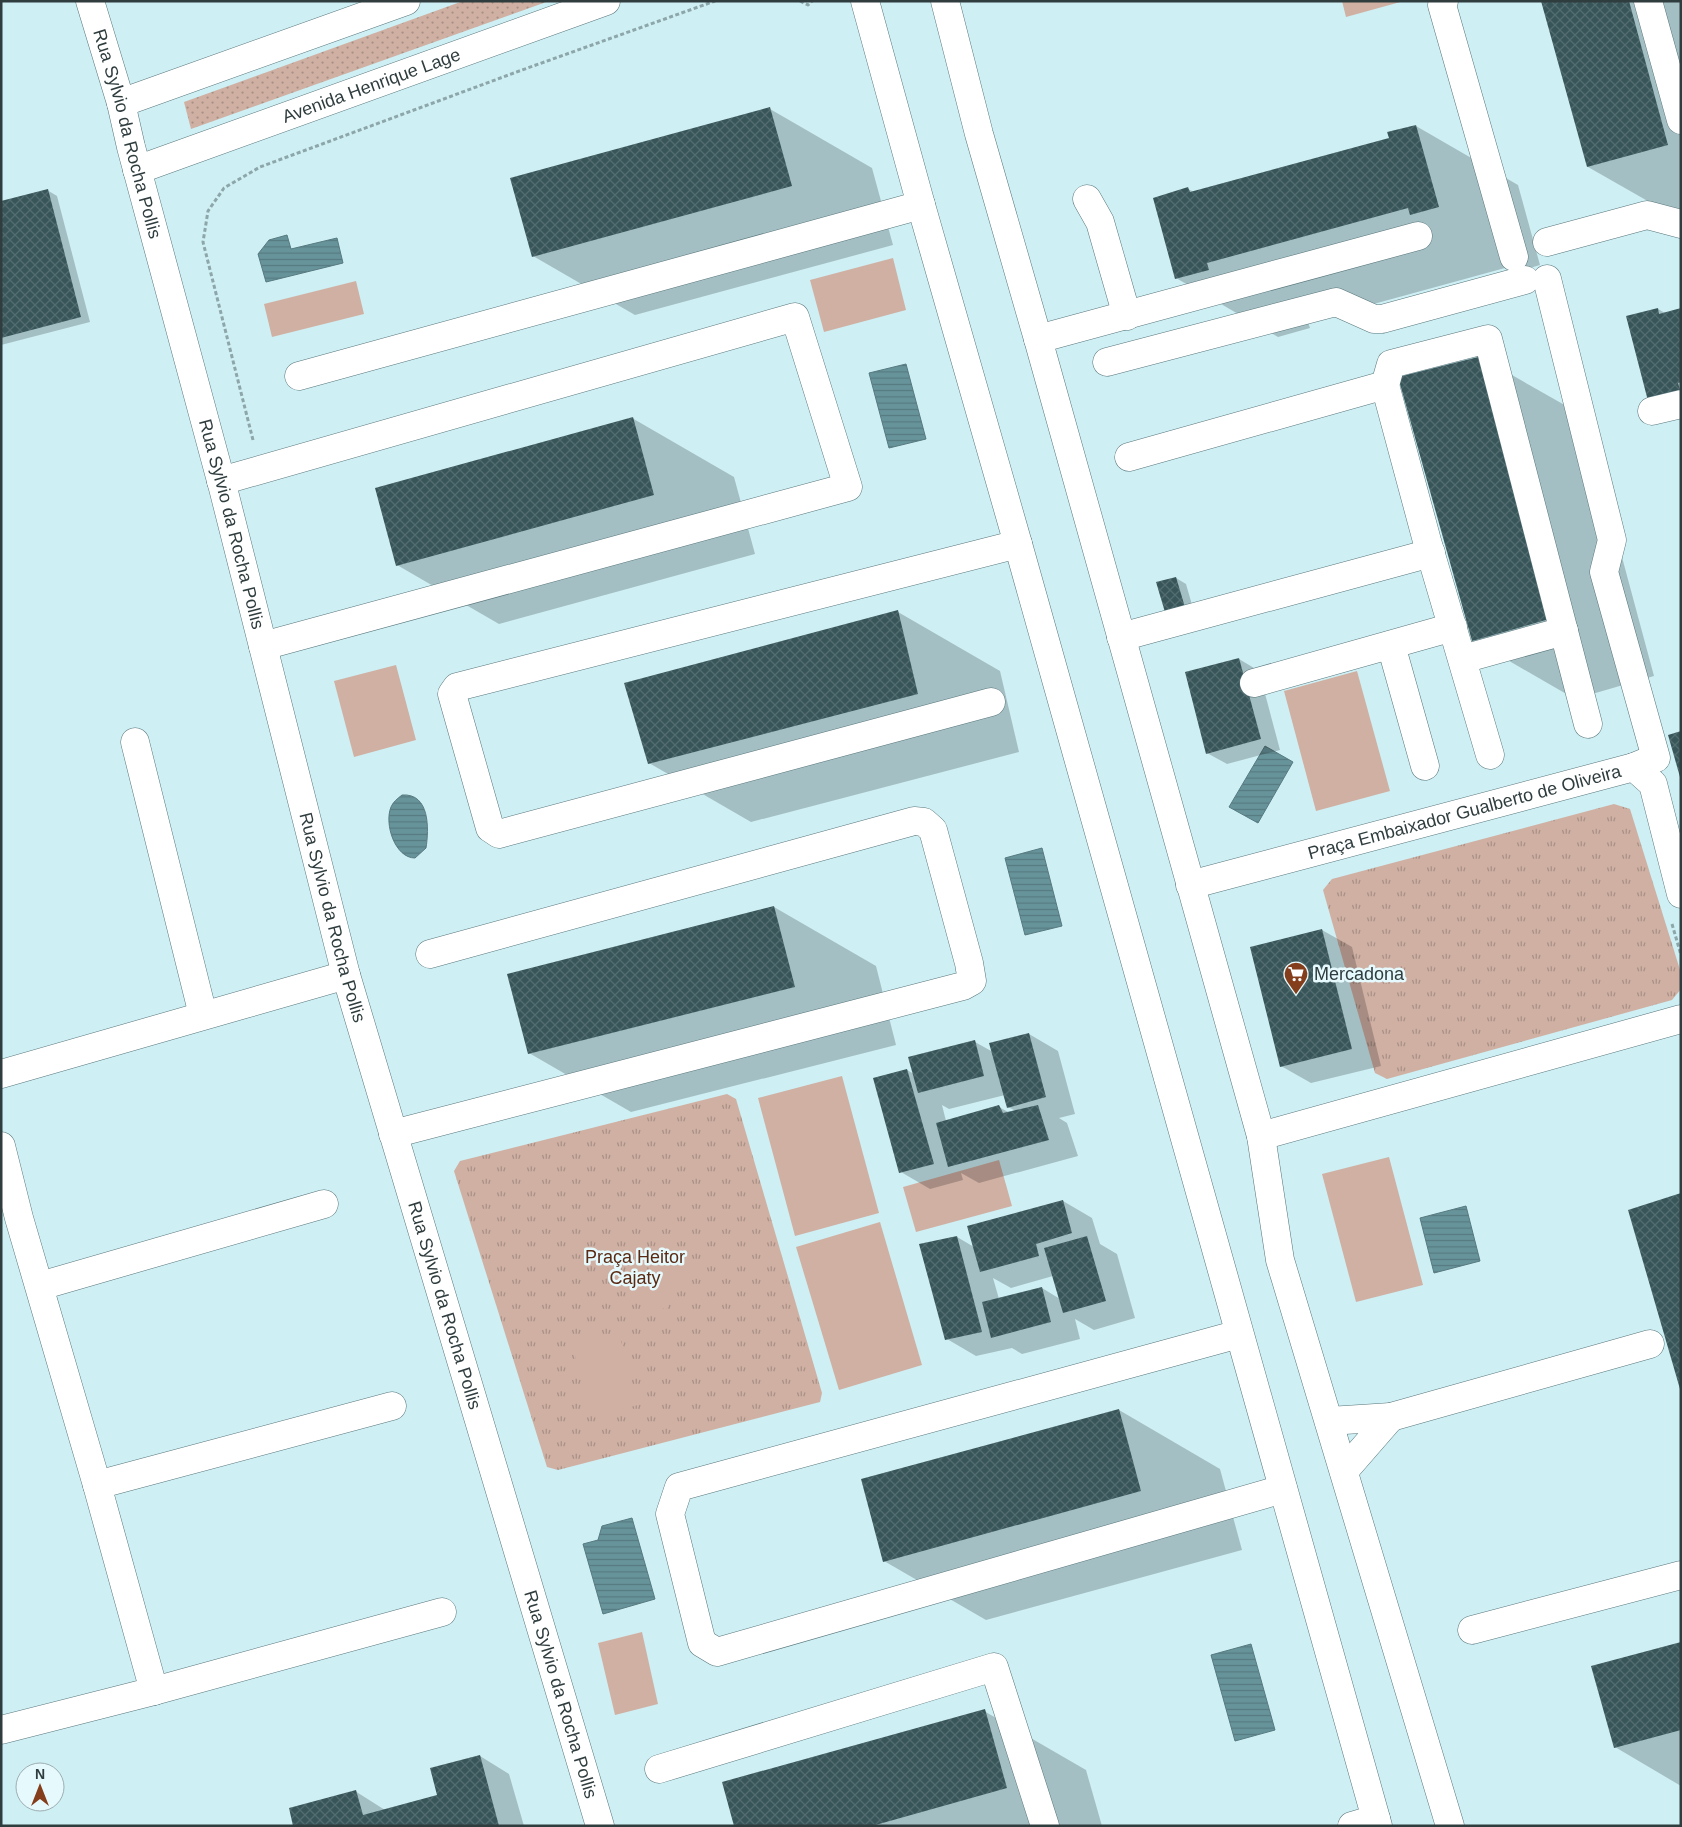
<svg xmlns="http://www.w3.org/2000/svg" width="1682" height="1827" viewBox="0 0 1682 1827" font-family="Helvetica,sans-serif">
	<defs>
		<pattern id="grass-dots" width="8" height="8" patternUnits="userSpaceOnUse" patternTransform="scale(1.25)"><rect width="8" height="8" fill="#d0b0a3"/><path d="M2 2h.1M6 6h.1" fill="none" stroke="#a99086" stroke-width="1.8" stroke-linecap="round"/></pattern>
		<pattern id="park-tufts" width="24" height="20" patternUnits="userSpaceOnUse" patternTransform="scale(1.25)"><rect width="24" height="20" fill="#d0b0a3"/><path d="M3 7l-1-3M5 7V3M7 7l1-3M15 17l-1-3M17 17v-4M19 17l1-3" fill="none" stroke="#a99086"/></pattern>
		<pattern id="water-rules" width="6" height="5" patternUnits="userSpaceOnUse" patternTransform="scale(1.25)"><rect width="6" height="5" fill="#67949b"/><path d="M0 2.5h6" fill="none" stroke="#557a80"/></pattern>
		<pattern id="building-cross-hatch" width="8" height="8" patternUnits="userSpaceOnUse" patternTransform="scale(1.25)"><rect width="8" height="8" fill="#38565a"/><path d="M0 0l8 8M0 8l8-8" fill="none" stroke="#536c6f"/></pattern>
	</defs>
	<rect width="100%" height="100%" fill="#ceeff4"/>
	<!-- grass -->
	<polygon fill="url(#grass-dots)" points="463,1 549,1 191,129 184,102"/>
	<!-- park -->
	<g fill="url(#park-tufts)">
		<polygon points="1614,804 1630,809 1681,973 1681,989 1672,1000 1387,1079 1375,1073 1323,890 1332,879"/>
		<polygon points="727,1094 736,1099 822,1393 820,1402 558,1470 547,1467 454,1171 460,1161"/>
	</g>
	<!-- pitch -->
	<g fill="#d0b0a3">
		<polygon points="1342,1 1404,1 1346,17"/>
		<polygon points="893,258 906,310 824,332 810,280"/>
		<polygon points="356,281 364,314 272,337 264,304"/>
		<polygon points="396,665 416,740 354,757 334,681"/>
		<polygon points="1357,671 1390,791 1316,811 1284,691"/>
		<polygon points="842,1076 879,1213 795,1236 758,1098"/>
		<polygon points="1389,1157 1423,1285 1356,1302 1322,1174"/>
		<polygon points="999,1160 1012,1206 916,1232 903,1187"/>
		<polygon points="880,1222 922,1365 839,1390 796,1247"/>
		<polygon points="662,1245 692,1261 666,1310 636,1294"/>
		<polygon points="619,1333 638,1405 592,1417 572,1345"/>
		<polygon points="642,1632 658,1704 615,1715 598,1643"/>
	</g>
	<!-- water -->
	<g fill="url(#water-rules)" stroke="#567a7f">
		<polygon points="287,235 291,249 337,238 343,263 266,282 258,254 269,240"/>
		<polygon points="906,364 926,439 889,448 869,373"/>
		<polygon points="1265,746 1293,762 1258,823 1229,807"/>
		<path d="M402,795C430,793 429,829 426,848L415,858C395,858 384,824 391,807C393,802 397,799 402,795Z"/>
		<polygon points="1042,848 1062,926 1025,935 1005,858"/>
		<polygon points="1466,1206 1480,1261 1434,1273 1420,1218"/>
		<polygon points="632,1518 655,1599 603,1614 583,1544 598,1540 602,1526"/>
		<polygon points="1251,1644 1275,1730 1235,1741 1211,1655"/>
	</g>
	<!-- shadow -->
	<g fill="#0003" fill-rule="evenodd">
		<polygon points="1542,1 1681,1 1681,220 1588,167"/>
		<polygon points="770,109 872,168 893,245 635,315 533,256"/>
		<polygon points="1416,126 1518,185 1540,265 1513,273 1505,268 1308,322 1310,328 1278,337 1176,278 1188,189 1194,192 1390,139"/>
		<polygon points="47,190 57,196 90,322 1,345 1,202"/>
		<polygon points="1658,309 1665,313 1681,309 1681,419 1649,401"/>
		<polygon points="1482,358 1584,416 1654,676 1575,699 1473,640"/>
		<polygon points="632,418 734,477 755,554 499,624 397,565"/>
		<polygon points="1176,578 1186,584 1199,629 1180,634"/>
		<polygon points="898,612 1000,671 1019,752 751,822 649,763"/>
		<polygon points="1239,659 1259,671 1280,750 1227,764 1207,753"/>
		<polygon points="774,907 876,966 896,1045 631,1112 529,1053"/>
		<polygon points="1322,930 1352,947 1381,1066 1311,1083 1281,1066"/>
		<path d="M1029,1034L1058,1051L1075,1114L1059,1118L1067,1123L1078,1156L979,1183L961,1173L963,1180L930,1189L901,1172L907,1070L914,1074L975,1042L993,1052ZM1005,1095L1008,1107L1016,1111L1010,1113L999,1107L946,1121L942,1105L949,1109Z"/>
		<path d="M1063,1201L1092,1218L1100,1244L1117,1254L1135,1318L1094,1330L1075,1319L1080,1339L1022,1354L1012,1348L976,1356L947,1339L957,1237L974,1247ZM1053,1276L1060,1299L1042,1288L999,1299L993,1278L1011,1288Z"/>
		<polygon points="1119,1410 1220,1469 1242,1550 986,1620 884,1561"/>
		<polygon points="1681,1644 1681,1786 1615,1747"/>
		<polygon points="984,1711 1086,1770 1102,1826 735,1826"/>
		<polygon points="480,1756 509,1774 524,1826 295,1826 355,1791 385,1810 439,1795"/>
	</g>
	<!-- building -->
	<g fill="url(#building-cross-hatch)">
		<polygon points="1541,1 1629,1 1668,145 1587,167"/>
		<polygon points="770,107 792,186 532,257 510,178"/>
		<polygon points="1416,125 1439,207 1410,215 1408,208 1207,263 1209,270 1175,279 1153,198 1188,187 1190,192 1389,138 1387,132"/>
		<polygon points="48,189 81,317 1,338 1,201"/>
		<polygon points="1658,308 1659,314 1681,308 1681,382 1678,383 1681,393 1648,401 1626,316"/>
		<polygon points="1482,356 1553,618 1472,641 1398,377"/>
		<polygon points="633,417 654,495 396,566 375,488"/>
		<polygon points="1176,577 1190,624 1170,629 1156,582"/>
		<polygon points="898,610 918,694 648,764 624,683"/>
		<polygon points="1239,658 1261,739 1206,754 1185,672"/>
		<polygon points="1681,731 1681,777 1680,777 1668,735"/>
		<polygon points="774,906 795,987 528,1054 507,974"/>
		<polygon points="1322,929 1352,1049 1280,1067 1250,947"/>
		<polygon points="1029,1033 1046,1097 1007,1108 989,1043"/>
		<polygon points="975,1040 984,1076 918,1093 908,1057"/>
		<polygon points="907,1069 934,1164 899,1173 873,1078"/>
		<polygon points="999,1105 1003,1113 1038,1105 1049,1140 948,1167 936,1123"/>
		<polygon points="1681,1193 1681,1389 1680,1389 1628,1210"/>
		<polygon points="1063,1200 1072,1233 1036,1244 1039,1256 980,1272 967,1226"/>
		<polygon points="957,1236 982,1332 945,1340 919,1244"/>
		<polygon points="1087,1236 1106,1301 1063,1313 1044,1248"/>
		<polygon points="1042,1287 1051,1322 991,1338 982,1302"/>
		<polygon points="1119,1409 1141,1491 883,1562 861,1479"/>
		<polygon points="1681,1642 1681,1730 1614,1748 1591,1666"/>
		<polygon points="985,1709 1007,1788 872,1826 734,1826 722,1782"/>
		<polygon points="480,1755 499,1826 293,1826 289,1808 356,1790 363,1815 437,1795 430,1768"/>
	</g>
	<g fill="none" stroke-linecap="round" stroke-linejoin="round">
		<defs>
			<g id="minor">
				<path id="s1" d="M90,1L121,103L131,147L223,488L346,975L600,1826"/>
				<polyline points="865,1 921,205 1018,544 1378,1826"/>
				<polyline points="945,1 979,134 1038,339 1261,1136 1280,1260 1450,1826"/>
				<polyline points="1444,1 1442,5 1514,257"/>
				<polyline points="1648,1 1681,120"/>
				<polyline points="121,103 406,1"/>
				<path id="s2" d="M137,170L606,1"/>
				<polyline points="1087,199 1100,222 1127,316"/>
				<polyline points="1547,242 1647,215 1681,224"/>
				<polyline points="1547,279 1612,540 1604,572 1656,758 1634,767"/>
				<polyline points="1038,339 1418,236"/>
				<polyline points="1107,362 1336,302 1374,319 1382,319 1525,280"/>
				<polyline points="299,376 921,205"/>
				<polyline points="1385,385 1427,541 1490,755"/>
				<polyline points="1652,411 1681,404"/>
				<polyline points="1129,457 1385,385 1391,364 1488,339 1588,724"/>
				<polyline points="221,481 795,317 848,487 263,646"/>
				<polyline points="1121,637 1431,553"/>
				<polyline points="1391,645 1425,766"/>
				<polyline points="1463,659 1564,631"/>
				<polyline points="1254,683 1453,627"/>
				<polyline points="991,702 499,834 490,828 452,694 457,687 1018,544"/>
				<polyline points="135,742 203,1015"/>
				<path id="s3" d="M1190,885L1634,767L1653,784L1681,894"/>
				<polyline points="1,1074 346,975"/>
				<polyline points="393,1134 963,986 972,981 969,963 933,830 924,822 914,821 430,954"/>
				<polyline points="1261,1136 1681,1019"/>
				<polyline points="1,1146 19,1218 97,1485 154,1691"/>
				<polyline points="40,1286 324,1204"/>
				<polyline points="1239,1334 679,1487 670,1514 702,1643 717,1652 1283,1489"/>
				<polyline points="1391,1417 1650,1344"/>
				<polyline points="1329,1421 1391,1417 1344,1471"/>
				<polyline points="97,1485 392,1406"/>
				<polyline points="1472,1630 1681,1575"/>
				<polyline points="1,1730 154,1691 442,1612"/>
				<polyline points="659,1769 994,1667 1045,1826"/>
				<polyline points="1352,1826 1376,1819"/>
			</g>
		</defs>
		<!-- minor casing -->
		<use href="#minor" stroke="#58767b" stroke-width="29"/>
		<!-- path -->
		<g stroke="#8da6aa" stroke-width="3" stroke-dasharray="4 2.5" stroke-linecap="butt">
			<polyline points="800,1 808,5 812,1"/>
			<polyline points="253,440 203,242 208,211 224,188 260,167 522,70 715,1"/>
			<polyline points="1672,924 1681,955"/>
		</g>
		<!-- minor -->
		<use href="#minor" stroke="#fff" stroke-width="28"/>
	</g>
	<!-- icons -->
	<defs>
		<symbol id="supermarket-pin" viewBox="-11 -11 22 30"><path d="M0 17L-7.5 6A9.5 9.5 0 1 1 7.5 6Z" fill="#853e1c" stroke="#e6fafd"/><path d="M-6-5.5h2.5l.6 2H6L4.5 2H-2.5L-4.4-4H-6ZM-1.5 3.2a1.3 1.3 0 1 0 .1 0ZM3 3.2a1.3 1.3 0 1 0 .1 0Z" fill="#fff"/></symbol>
	</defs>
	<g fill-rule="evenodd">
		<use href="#supermarket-pin" x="1282" y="960" width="28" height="38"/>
	</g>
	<g text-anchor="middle" stroke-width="5" stroke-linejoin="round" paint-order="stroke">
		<!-- street labels -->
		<g font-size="18" fill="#303d3f" stroke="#e6fafd">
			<text dy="6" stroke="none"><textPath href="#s2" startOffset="249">Avenida Henrique Lage</textPath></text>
			<text dy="6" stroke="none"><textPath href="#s1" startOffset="138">Rua Sylvio da Rocha Pollis</textPath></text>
			<text dy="6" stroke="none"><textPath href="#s1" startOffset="542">Rua Sylvio da Rocha Pollis</textPath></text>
			<text dy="6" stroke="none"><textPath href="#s3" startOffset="284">Praça Embaixador Gualberto de Oliveira</textPath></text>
			<text dy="6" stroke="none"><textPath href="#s1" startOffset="948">Rua Sylvio da Rocha Pollis</textPath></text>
			<text dy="6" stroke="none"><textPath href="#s1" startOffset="1352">Rua Sylvio da Rocha Pollis</textPath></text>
			<text dy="6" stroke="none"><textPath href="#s1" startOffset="1758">Rua Sylvio da Rocha Pollis</textPath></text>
		</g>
		<!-- poi labels -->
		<g font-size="18" fill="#303d3f" stroke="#e6fafd" text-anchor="start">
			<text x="1314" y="980">Mercadona</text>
		</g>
		<!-- park labels -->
		<g font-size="18" fill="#5b2a13" stroke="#e6fafd">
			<text x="635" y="1263">Praça Heitor<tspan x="635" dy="21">Cajaty</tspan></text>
		</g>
	</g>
	<!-- border -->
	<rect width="1682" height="1827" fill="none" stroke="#303d3f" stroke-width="5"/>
	<!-- north arrow -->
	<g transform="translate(40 1787)"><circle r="24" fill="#e6fafd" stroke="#9daeb1"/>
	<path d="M0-4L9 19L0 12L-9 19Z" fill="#853e1c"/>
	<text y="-8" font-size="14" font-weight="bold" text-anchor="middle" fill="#303d3f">N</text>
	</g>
</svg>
